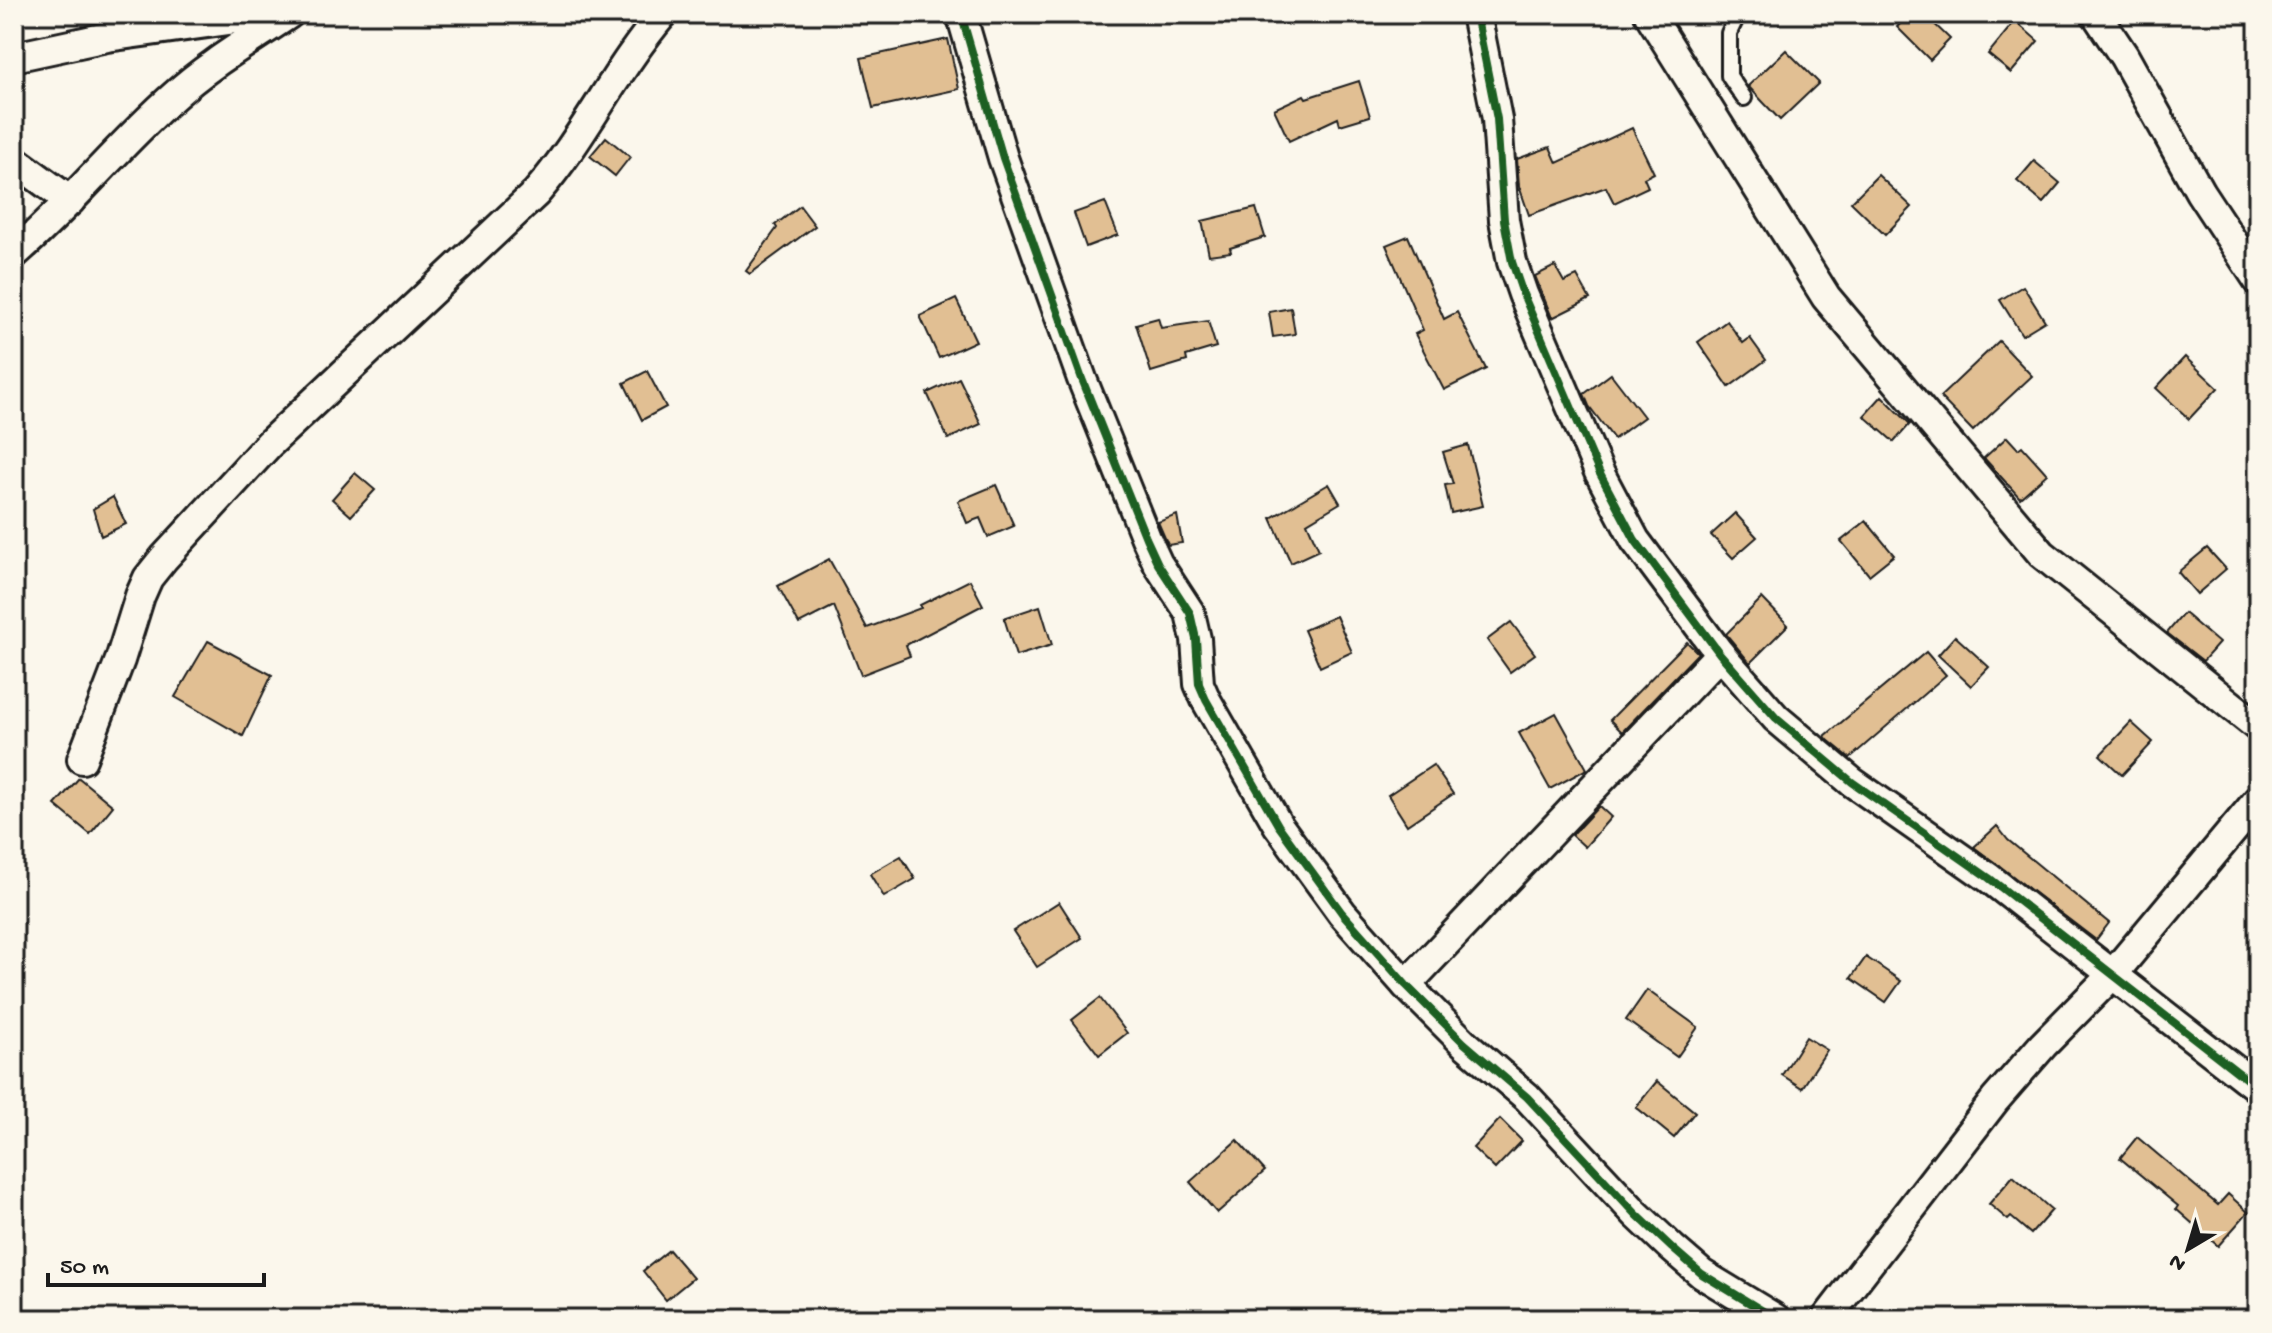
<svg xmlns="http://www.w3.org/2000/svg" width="2272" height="1333" viewBox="0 0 2272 1333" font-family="'Gochi Hand',sans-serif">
	<rect width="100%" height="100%" fill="#fbf7ec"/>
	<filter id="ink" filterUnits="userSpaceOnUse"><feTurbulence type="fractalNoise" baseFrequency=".0125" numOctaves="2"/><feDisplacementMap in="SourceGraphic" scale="16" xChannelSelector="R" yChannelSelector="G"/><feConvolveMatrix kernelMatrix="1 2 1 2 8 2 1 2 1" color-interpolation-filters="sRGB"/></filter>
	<g filter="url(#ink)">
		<!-- building -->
		<g fill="#e1bf93" stroke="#1c1c1c" stroke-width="2">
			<polygon points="1910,14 1924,14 1950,39 1930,60 1897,27"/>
			<polygon points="2015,21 2038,41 2011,73 1988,54"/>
			<polygon points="948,39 959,89 873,108 861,58"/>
			<polygon points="1786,50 1819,83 1780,120 1748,86"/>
			<polygon points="1359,81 1370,116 1340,125 1338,118 1289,141 1274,109 1304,95 1306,98"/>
			<polygon points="1632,128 1654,173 1644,178 1648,187 1614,203 1606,187 1529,215 1519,186 1517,159 1550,147 1557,163"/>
			<polygon points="606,137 630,157 615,176 590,156"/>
			<polygon points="2034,161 2060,183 2043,203 2017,181"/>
			<polygon points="1878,175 1912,207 1885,235 1851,202"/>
			<polygon points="1105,202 1118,235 1086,247 1074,213"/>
			<polygon points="800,206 815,226 750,274 746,271 777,228 775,225"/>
			<polygon points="1256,208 1265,237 1230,248 1231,252 1209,255 1202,221"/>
			<polygon points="1408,236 1444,319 1457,312 1486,369 1444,390 1415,334 1423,330 1386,245"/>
			<polygon points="1555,266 1564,282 1577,276 1590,299 1552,318 1535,276"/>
			<polygon points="2023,286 2045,321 2022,335 2000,300"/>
			<polygon points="956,299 976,341 939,358 920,316"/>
			<polygon points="1291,308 1295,334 1273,337 1269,312"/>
			<polygon points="1158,318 1161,328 1208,321 1216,347 1186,356 1187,361 1151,372 1136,324"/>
			<polygon points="1727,321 1743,343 1750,338 1766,360 1729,387 1698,342"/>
			<polygon points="1999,341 2032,376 1973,431 1940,397"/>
			<polygon points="2185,357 2218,388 2189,419 2156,388"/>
			<polygon points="647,371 666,407 642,420 624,383"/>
			<polygon points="1611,374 1644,417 1614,439 1589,406 1584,394"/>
			<polygon points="959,378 981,424 948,439 927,393"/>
			<polygon points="1882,396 1910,424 1894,442 1864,416"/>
			<polygon points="2007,437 2018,449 2022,446 2047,474 2020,498 1984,458"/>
			<polygon points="1468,445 1483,506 1451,513 1445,485 1453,484 1443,452"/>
			<polygon points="355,473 375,490 351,516 332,499"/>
			<polygon points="1329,484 1340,503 1307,523 1319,550 1291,563 1271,518"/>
			<polygon points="996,485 1014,526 988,537 980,518 967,523 958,501"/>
			<polygon points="113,497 126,524 101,536 93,509"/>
			<polygon points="1735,513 1757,537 1733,558 1711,535"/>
			<polygon points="1177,515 1182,543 1168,545 1158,522"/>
			<polygon points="1866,521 1894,555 1869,575 1841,541"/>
			<polygon points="2207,548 2226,569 2197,594 2178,572"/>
			<polygon points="829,559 867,628 921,608 920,605 970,580 983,605 906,645 910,656 861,675 834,606 799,624 778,586"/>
			<polygon points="1762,598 1788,625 1750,663 1726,634"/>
			<polygon points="1040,606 1052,645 1016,656 1004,618"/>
			<polygon points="2184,613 2219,643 2203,661 2167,633"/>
			<polygon points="1336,616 1352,652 1320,667 1304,630"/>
			<polygon points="1511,622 1535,654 1510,672 1487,640"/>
			<polygon points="1955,636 1989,667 1971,686 1938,655"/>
			<polygon points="208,641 272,675 243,736 175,697"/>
			<polygon points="1687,642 1698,653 1622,732 1610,720"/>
			<polygon points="1926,652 1946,675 1850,758 1828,740 1825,736"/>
			<polygon points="1556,713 1587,769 1550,789 1519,733"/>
			<polygon points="2131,722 2153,742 2122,775 2100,755"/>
			<polygon points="1433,765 1453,794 1407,825 1388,795"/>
			<polygon points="79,778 113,806 90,834 55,805"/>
			<polygon points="1599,806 1611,817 1585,847 1572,835"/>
			<polygon points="1997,826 2008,840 2109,923 2096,940 1974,847"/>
			<polygon points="901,856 915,879 884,897 870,874"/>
			<polygon points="1059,902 1082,938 1037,967 1013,931"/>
			<polygon points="1866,957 1901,981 1886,1002 1851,978"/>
			<polygon points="1647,990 1698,1027 1677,1057 1626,1020"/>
			<polygon points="1100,998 1127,1033 1099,1055 1072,1020"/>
			<polygon points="1806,1037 1827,1050 1802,1088 1782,1075"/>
			<polygon points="1657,1081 1695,1112 1674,1138 1636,1107"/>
			<polygon points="1500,1119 1522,1141 1495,1169 1473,1148"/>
			<polygon points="2137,1137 2218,1205 2228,1194 2248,1212 2218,1246 2176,1209 2178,1206 2120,1158"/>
			<polygon points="1237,1140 1265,1171 1217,1213 1190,1182"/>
			<polygon points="2013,1176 2052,1210 2031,1234 2011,1217 2008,1220 1989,1204"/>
			<polygon points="669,1250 693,1278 666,1300 643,1271"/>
		</g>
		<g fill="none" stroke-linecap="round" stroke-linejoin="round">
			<defs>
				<polyline id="lane" points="1738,14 1729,33 1729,76 1744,98"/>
				<g id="street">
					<polyline points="961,14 1003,158 1082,379 1146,538 1158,564 1190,613 1196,639 1199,684 1206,700 1278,825 1342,913 1406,985 1464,1043 1527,1097 1636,1214 1672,1248 1702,1274 1776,1319"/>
					<polyline points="1476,14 1497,119 1504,220 1512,262 1523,294 1599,472 1635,540 1720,654 1776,718 1852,782 1989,878 2258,1088"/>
					<polyline points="1649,14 1826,297 2042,554 2258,727"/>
					<polyline points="2096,14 2124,56 2200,192 2258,280"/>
					<polyline points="14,57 107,37 272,14"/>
					<polyline points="14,160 70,201"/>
					<path d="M14,254C71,205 118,145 175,95C209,64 251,40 289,14"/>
					<path d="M82,759L120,660L140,596L148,578L164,558L269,444L536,193C584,138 615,70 663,14"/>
					<polyline points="1406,985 1720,654"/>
					<polyline points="1826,1319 1995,1100 2043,1045 2113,974 2258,800"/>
				</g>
			</defs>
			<!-- lane casing -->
			<use href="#lane" stroke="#1c1c1c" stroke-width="20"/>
			<!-- street casing -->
			<use href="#street" stroke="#1c1c1c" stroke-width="34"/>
			<!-- lane -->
			<use href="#lane" stroke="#fbf7ec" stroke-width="14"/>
			<!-- street -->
			<use href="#street" stroke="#fbf7ec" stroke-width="28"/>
			<defs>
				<g id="cycleway">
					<polyline points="961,14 1003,158 1082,379 1146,538 1158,564 1190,613 1196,639 1199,684 1206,700 1278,825 1342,913 1406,985 1464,1043 1527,1097 1636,1214 1672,1248 1702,1274 1776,1319"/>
					<polyline points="1476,14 1497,119 1504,220 1512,262 1523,294 1599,472 1635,540 1720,654 1776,718 1852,782 1989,878 2258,1088"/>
				</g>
			</defs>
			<!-- cycleway casing -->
			<use href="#cycleway" stroke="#fbf7ec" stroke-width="13"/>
			<!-- cycleway -->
			<use href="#cycleway" stroke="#1b5e20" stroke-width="8"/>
		</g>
	</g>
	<!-- margin -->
	<rect width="2272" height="1333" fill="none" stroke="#fbf7ec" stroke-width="48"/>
	<rect x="24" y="24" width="2224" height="1285" fill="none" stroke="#1c1c1c" stroke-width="3" filter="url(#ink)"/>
	<!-- north arrow -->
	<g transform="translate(2188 1249) rotate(218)" stroke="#fbf7ec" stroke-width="6" paint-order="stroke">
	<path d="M0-6L14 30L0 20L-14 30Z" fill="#1c1c1c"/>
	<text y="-12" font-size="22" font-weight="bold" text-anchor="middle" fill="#1c1c1c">N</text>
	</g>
	<!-- scale -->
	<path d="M48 1273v12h216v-12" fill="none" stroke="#1c1c1c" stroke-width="4"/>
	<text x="60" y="1273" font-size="24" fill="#1c1c1c" stroke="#fbf7ec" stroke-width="6" paint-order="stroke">50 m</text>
</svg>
